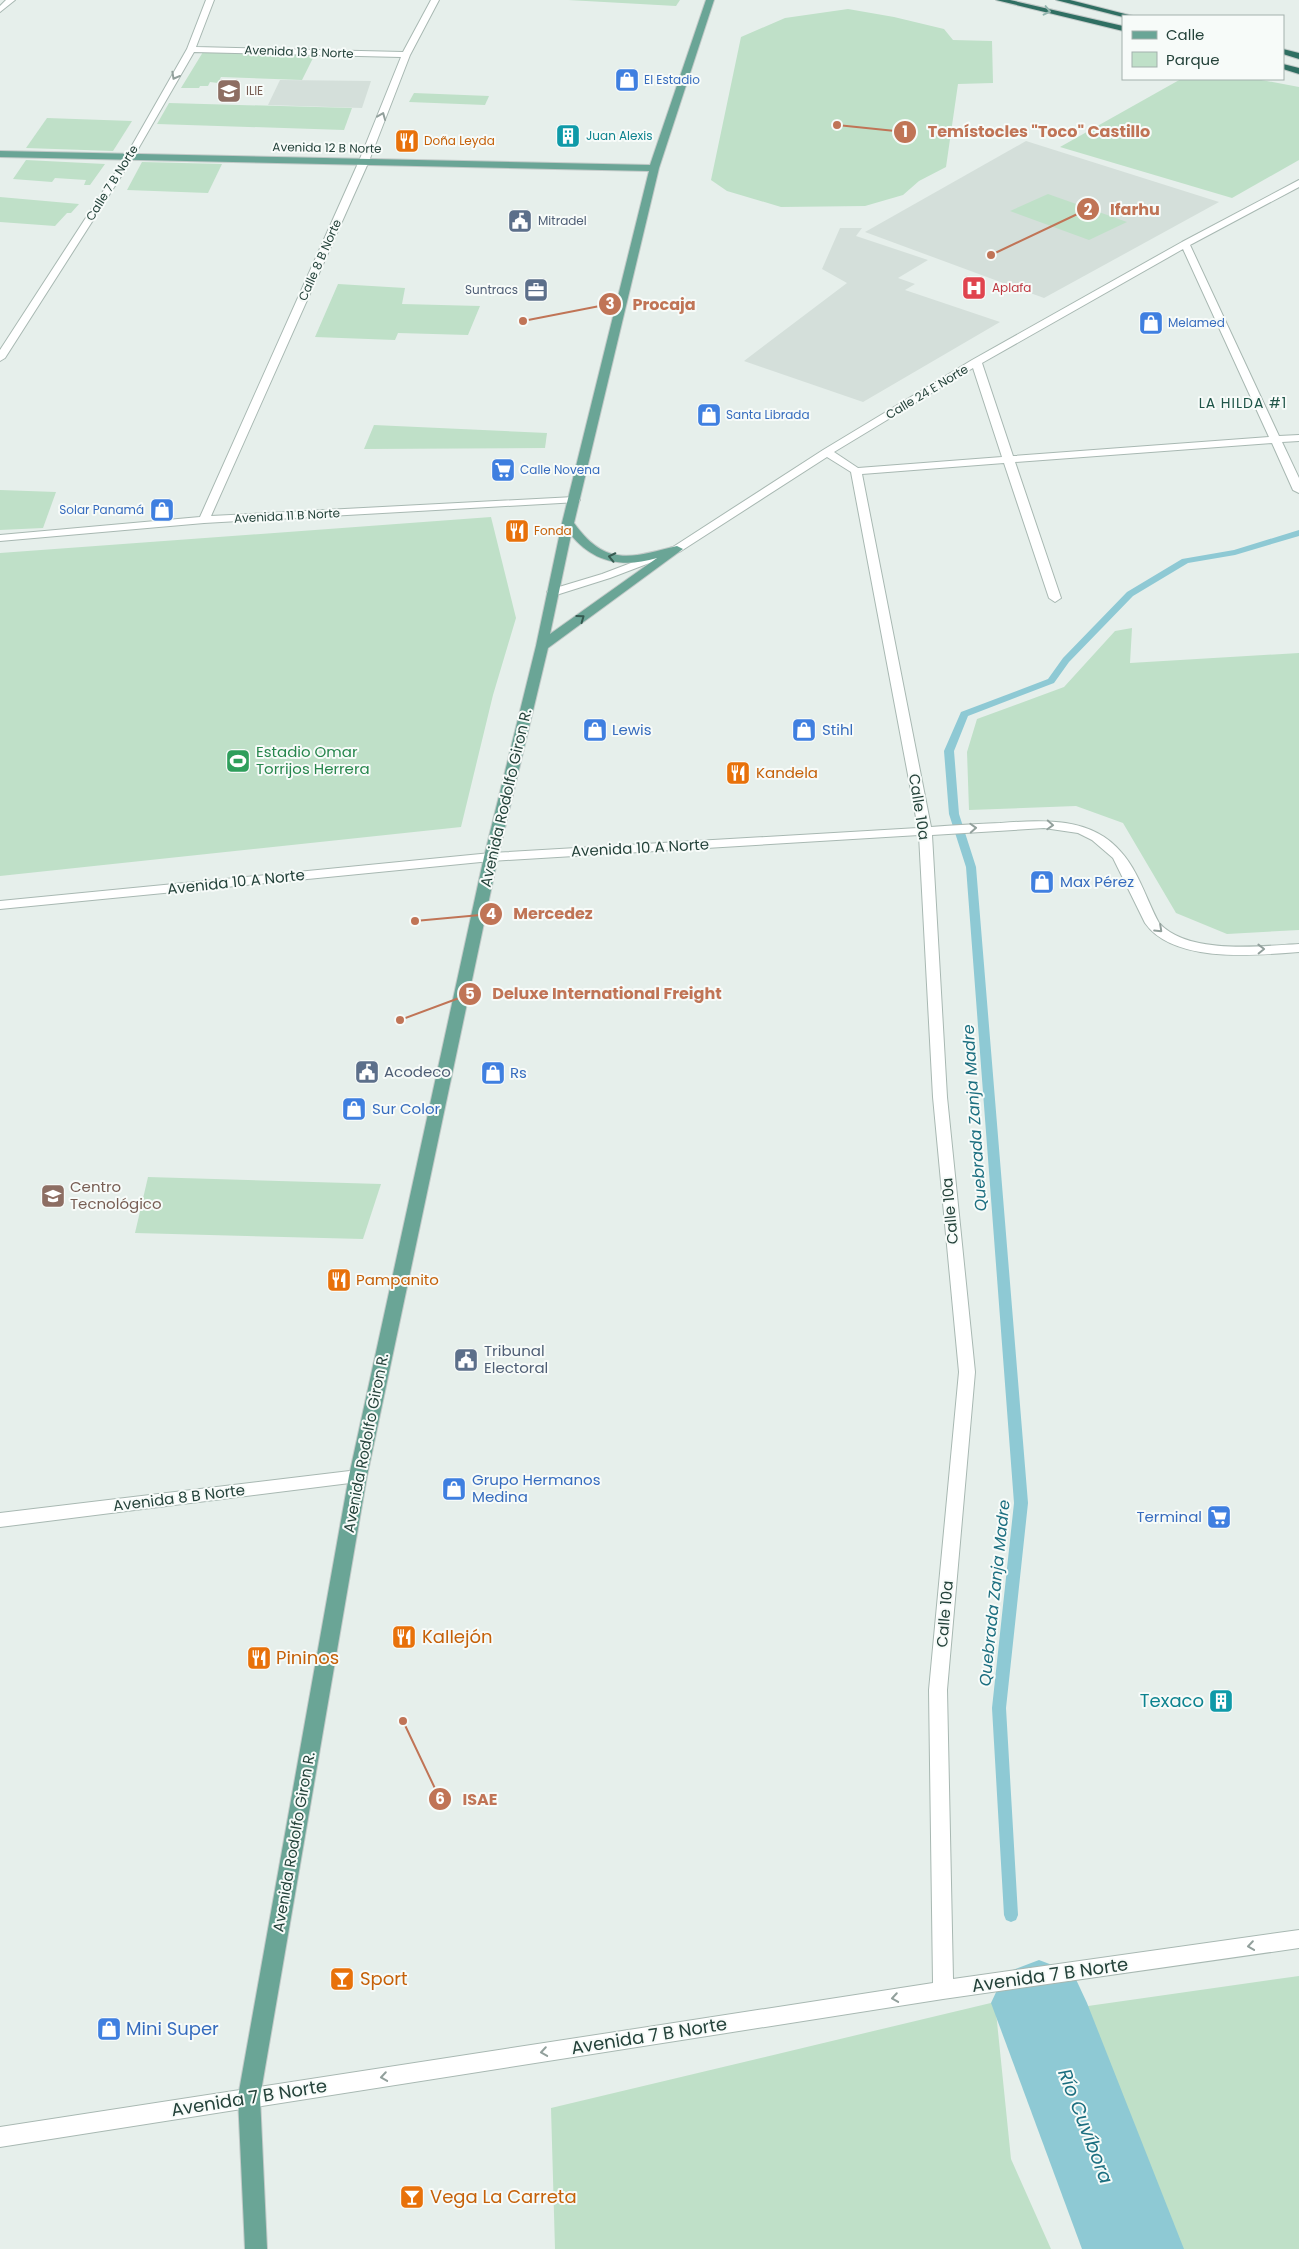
<svg xmlns="http://www.w3.org/2000/svg" width="1299" height="2249" viewBox="0 0 1299 2249" font-family="Poppins,sans-serif">
	<rect width="100%" height="100%" fill="#e6efeb"/>
	<!-- built -->
	<g fill="#d4dfda">
		<polygon points="280,80 371,81 362,108 268,105"/>
		<polygon points="1026,141 1219,202 1044,298 865,232"/>
		<polygon points="840,228 862,228 856,236 928,260 898,278 915,284 905,290 1000,322 863,402 744,361 847,283 822,269"/>
	</g>
	<!-- green -->
	<g fill="#bfe0c8">
		<polygon points="568,0 680,0 676,6"/>
		<polygon points="848,9 894,17 944,29 953,40 992,41 993,83 958,84 946,167 919,181 903,195 865,206 781,207 727,191 711,180 741,37 785,18"/>
		<polygon points="203,52 314,56 302,80 221,77 218,83 210,82 208,86 200,86 199,88 181,88"/>
		<polygon points="1181,79 1256,79 1299,87 1299,160 1232,198 1060,147"/>
		<polygon points="414,93 489,96 485,105 409,102"/>
		<polygon points="169,103 352,108 344,130 157,124"/>
		<polygon points="47,118 132,121 113,151 26,148"/>
		<polygon points="26,160 105,164 90,185 84,185 86,180 55,178 52,182 13,179"/>
		<polygon points="142,162 222,164 208,193 127,190"/>
		<polygon points="1048,194 1127,222 1089,240 1010,211"/>
		<polygon points="0,197 79,204 71,213 67,213 55,226 0,222"/>
		<polygon points="338,284 405,288 402,304 480,306 468,335 398,333 395,340 315,337"/>
		<polygon points="374,425 547,433 545,448 364,449"/>
		<polygon points="0,490 56,492 43,528 0,530"/>
		<polygon points="491,517 516,618 493,695 461,827 0,876 0,553"/>
		<polygon points="1132,628 1130,663 1299,653 1299,930 1227,934 1176,913 1123,823 1076,806 969,810 967,752 977,719 1064,687 1115,631"/>
		<polygon points="148,1177 381,1184 363,1239 135,1233"/>
		<polygon points="1299,1976 1299,2249 1170,2249 1081,2007"/>
		<polygon points="995,2002 1011,2159 1051,2249 555,2249 551,2108"/>
	</g>
	<g fill="none" stroke-linecap="round" stroke-linejoin="round">
		<!-- stream -->
		<polygon fill="#8ec9d4" fill-rule="evenodd" points="1299,530 1299,536 1235,555 1188,563 1133,596 1069,662 1054,683 968,716 954,751 959,814 976,867 1028,1503 1006,1708 1018,1915 1016,1920 1011,1922 1006,1920 1004,1915 992,1708 1014,1503 966,867 949,814 944,751 961,712 1048,679 1063,658 1127,592 1182,559 1234,550"/>
		<!-- river -->
		<polygon fill="#8ec9d4" fill-rule="evenodd" points="1039,1960 1073,1973 1087,2003 1184,2249 1082,2249 991,2003 1005,1973"/>
		<defs>
			<g id="minor">
				<polygon points="6,0 15,0 0,12 0,6"/>
				<polygon points="206,0 214,0 196,47 403,52 431,0 439,0 410,55 369,161 211,516 574,497 580,500 578,502 204,523 0,541 0,535 200,517 359,161 401,57 194,52 134,156 5,358 0,361 0,350 126,156 187,49"/>
				<path d="M1299,180V187L1190,245L1279,436L1299,435V441L1282,442L1299,478V493L1293,490L1272,443L1015,462L1061,598L1055,602L1049,598L1004,463L862,474L931,827C954,825 977,824 1000,823C1042,820 1091,816 1121,852C1139,872 1146,899 1159,923C1188,955 1260,946 1299,944V952C1255,955 1174,964 1145,923L1113,858L1092,840L1078,833L1044,828L932,835L947,1097L975,1372L947,1690L953,1979L1299,1930V1948L943,1999L0,2147V2127L933,1983L929,1690L959,1372L933,1097L919,835L491,861L0,909V901L491,853L918,828L851,472L827,457L681,551L610,578L553,596L547,592L549,590L602,574L673,547L823,450L972,360L1182,242ZM1183,249L1269,437L1013,456L982,363ZM973,368L1002,457L858,468L834,452Z"/>
				<polygon points="358,1470 364,1471 367,1476 364,1481 358,1482 0,1527 0,1513"/>
			</g>
			<path id="major" d="M706,0H714L659,168L574,523C606,568 632,557 677,546L683,549L548,648L498,857L367,1476L260,2097L267,2249H245L238,2097L349,1476L484,857L536,646L562,523L649,171L0,157V151L650,165ZM571,535C594,563 623,568 657,558L550,634Z"/>
			<g id="highway">
				<polygon points="996,0 1010,0 1123,26 1123,31"/>
				<polygon points="1056,0 1070,0 1133,16 1123,17"/>
				<polygon points="1283,49 1299,53 1299,59 1283,54"/>
				<polygon points="1283,64 1299,68 1299,74 1283,69"/>
			</g>
		</defs>
		<!-- minor casing -->
		<use href="#minor" stroke="#a8b8b2" stroke-width="2"/>
		<!-- major casing -->
		<use href="#major" stroke="#c2cac8" stroke-width="2"/>
		<!-- highway casing -->
		<use href="#highway" stroke="#c2cac8" stroke-width="2"/>
		<!-- minor -->
		<use href="#minor" fill="#fff" fill-rule="evenodd"/>
		<!-- major -->
		<use href="#major" fill="#6aa596" fill-rule="evenodd"/>
		<!-- highway -->
		<use href="#highway" fill="#2f6f62" fill-rule="evenodd"/>
	</g>
	<!-- one-way arrows -->
	<defs><path id="oneway-chevron" d="M-2-3.5L2.5 0L-2 3.5" fill="none" stroke-width="1.6" stroke-linecap="round" stroke-linejoin="round" transform="scale(1.25)"/></defs>
	<use stroke="#93b5ae" href="#oneway-chevron" transform="translate(1047 11) rotate(13)"/>
	<g stroke="#92a09c">
		<use href="#oneway-chevron" transform="translate(175 76) rotate(119)"/>
		<use href="#oneway-chevron" transform="translate(382 116) rotate(-68)"/>
		<use href="#oneway-chevron" transform="translate(1050 825) rotate(3)"/>
		<use href="#oneway-chevron" transform="translate(973 828) rotate(-3)"/>
		<use href="#oneway-chevron" transform="translate(1159 929) rotate(43)"/>
		<use href="#oneway-chevron" transform="translate(1261 949) rotate(-1)"/>
		<use href="#oneway-chevron" transform="translate(1251 1946) rotate(172)"/>
		<use href="#oneway-chevron" transform="translate(895 1998) rotate(171)"/>
		<use href="#oneway-chevron" transform="translate(544 2052) rotate(171)"/>
		<use href="#oneway-chevron" transform="translate(384 2077) rotate(171)"/>
	</g>
	<g stroke="#365b51">
		<use href="#oneway-chevron" transform="translate(612 557) rotate(-168)"/>
		<use href="#oneway-chevron" transform="translate(581 618) rotate(-36)"/>
	</g>
	<!-- icons -->
	<defs>
		<symbol id="shop-square" viewBox="-11 -11 22 22"><rect x="-9" y="-9" width="18" height="18" rx="4" fill="#3f7fe0" stroke="#f7fbf9"/><path d="M-5-2.5h2.3a2.7 3.5 0 0 1 5.4 0H5L5.5 6h-11ZM-1.5-2.5h3a1.5 2.3 0 0 0-3 0Z" fill="#fff"/></symbol>
		<symbol id="school-square" viewBox="-11 -11 22 22"><rect x="-9" y="-9" width="18" height="18" rx="4" fill="#8d6e63" stroke="#f7fbf9"/><path d="M0-5L7-2L0 1L-7-2ZM-4 1L0 2.5L4 1V4Q0 6-4 4Z" fill="#fff"/></symbol>
		<symbol id="building-square" viewBox="-11 -11 22 22"><rect x="-9" y="-9" width="18" height="18" rx="4" fill="#0f9aa8" stroke="#f7fbf9"/><path d="M-4-6H4V6H1V3H-1V6H-4ZM-2.5-4.3h1.7v1.8h-1.7ZM.8-4.3h1.7v1.8H.8ZM-2.5-1h1.7V.8h-1.7ZM.8-1h1.7V.8H.8Z" fill="#fff"/></symbol>
		<symbol id="restaurant-square" viewBox="-11 -11 22 22"><rect x="-9" y="-9" width="18" height="18" rx="4" fill="#e8710a" stroke="#f7fbf9"/><path d="M-5-6h1v4h1v-4h1v4h1v-4h1v5L-1.5 .5V6h-2V.5L-5-1ZM5-6V6H3V1.5H1.5Q1.5-4 5-6Z" fill="#fff"/></symbol>
		<symbol id="civic-square" viewBox="-11 -11 22 22"><rect x="-9" y="-9" width="18" height="18" rx="4" fill="#5c6f8a" stroke="#f7fbf9"/><path d="M-.6-6.5H3V-4.5H.6V-3L4-1V1h2V6H-6V1h2V-1L-.6-3ZM-1.2 2.5V6h2.4V2.5Z" fill="#fff"/></symbol>
		<symbol id="hospital-square" viewBox="-11 -11 22 22"><rect x="-9" y="-9" width="18" height="18" rx="4" fill="#e0444e" stroke="#f7fbf9"/><path d="M-5-5h3v3.5h4V-5h3V5h-3V1.5h-4V5h-3Z" fill="#fff"/></symbol>
		<symbol id="office-square" viewBox="-11 -11 22 22"><rect x="-9" y="-9" width="18" height="18" rx="4" fill="#5c6f8a" stroke="#f7fbf9"/><path d="M-6-3h4V-5.5h4V-3h4V5H-6ZM-1-4.5V-3h2v-1.5ZM-6 0V1H6V0Z" fill="#fff"/></symbol>
		<symbol id="supermarket-square" viewBox="-11 -11 22 22"><rect x="-9" y="-9" width="18" height="18" rx="4" fill="#3f7fe0" stroke="#f7fbf9"/><path d="M-6-5.5h2.5l.6 2H6L4.5 2H-2.5L-4.4-4H-6ZM-1.5 3.2a1.3 1.3 0 1 0 .1 0ZM3 3.2a1.3 1.3 0 1 0 .1 0Z" fill="#fff"/></symbol>
		<symbol id="stadium-square" viewBox="-11 -11 22 22"><rect x="-9" y="-9" width="18" height="18" rx="4" fill="#2e9e5b" stroke="#f7fbf9"/><path d="M0-5a6.5 5 0 1 0 0 10a6.5 5 0 1 0 0-10ZM-3.5-1.8h7v3.6h-7Z" fill="#fff"/></symbol>
		<symbol id="bar-square" viewBox="-11 -11 22 22"><rect x="-9" y="-9" width="18" height="18" rx="4" fill="#e8710a" stroke="#f7fbf9"/><path d="M-6-5H6L.8 .8V4.5H3.5V6h-7V4.5H-.8V.8Z" fill="#fff"/></symbol>
	</defs>
	<g fill-rule="evenodd">
		<use href="#shop-square" x="613" y="66" width="28" height="28"/>
		<use href="#school-square" x="215" y="77" width="28" height="28"/>
		<use href="#building-square" x="554" y="122" width="28" height="28"/>
		<use href="#restaurant-square" x="393" y="127" width="28" height="28"/>
		<use href="#civic-square" x="506" y="207" width="28" height="28"/>
		<use href="#hospital-square" x="960" y="274" width="28" height="28"/>
		<use href="#office-square" x="522" y="276" width="28" height="28"/>
		<use href="#shop-square" x="1137" y="309" width="28" height="28"/>
		<use href="#shop-square" x="695" y="401" width="28" height="28"/>
		<use href="#supermarket-square" x="489" y="456" width="28" height="28"/>
		<use href="#shop-square" x="148" y="496" width="28" height="28"/>
		<use href="#restaurant-square" x="503" y="517" width="28" height="28"/>
		<use href="#shop-square" x="581" y="716" width="28" height="28"/>
		<use href="#shop-square" x="790" y="716" width="28" height="28"/>
		<use href="#stadium-square" x="224" y="747" width="28" height="28"/>
		<use href="#restaurant-square" x="724" y="759" width="28" height="28"/>
		<use href="#shop-square" x="1028" y="868" width="28" height="28"/>
		<use href="#civic-square" x="353" y="1058" width="28" height="28"/>
		<use href="#shop-square" x="479" y="1059" width="28" height="28"/>
		<use href="#shop-square" x="340" y="1095" width="28" height="28"/>
		<use href="#school-square" x="39" y="1182" width="28" height="28"/>
		<use href="#restaurant-square" x="325" y="1266" width="28" height="28"/>
		<use href="#civic-square" x="452" y="1346" width="28" height="28"/>
		<use href="#shop-square" x="440" y="1475" width="28" height="28"/>
		<use href="#supermarket-square" x="1205" y="1503" width="28" height="28"/>
		<use href="#restaurant-square" x="390" y="1623" width="28" height="28"/>
		<use href="#restaurant-square" x="245" y="1644" width="28" height="28"/>
		<use href="#building-square" x="1207" y="1687" width="28" height="28"/>
		<use href="#bar-square" x="328" y="1965" width="28" height="28"/>
		<use href="#shop-square" x="95" y="2015" width="28" height="28"/>
		<use href="#bar-square" x="398" y="2183" width="28" height="28"/>
	</g>
	<g text-anchor="middle" stroke-width="4" stroke-linejoin="round" paint-order="stroke">
		<!-- far-street labels -->
		<g font-size="12" fill="#24423a" stroke="#f7fbf9">
			<text transform="translate(299 52) rotate(2)" y="4">Avenida 13 B Norte</text>
			<text transform="translate(327 148) rotate(1)" y="4">Avenida 12 B Norte</text>
			<text transform="translate(112 183) rotate(-58)" y="4">Calle 7 B Norte</text>
			<text transform="translate(320 260) rotate(-66)" y="4">Calle 8 B Norte</text>
			<text transform="translate(927 392) rotate(-31)" y="4">Calle 24 E Norte</text>
			<text transform="translate(287 516) rotate(-3)" y="4">Avenida 11 B Norte</text>
		</g>
		<!-- far-shop labels -->
		<g font-size="12" fill="#366cbe" stroke="#f7fbf9" text-anchor="start">
			<text x="644" y="84">El Estadio</text>
			<text x="1168" y="327">Melamed</text>
			<text x="726" y="419">Santa Librada</text>
			<text x="520" y="474">Calle Novena</text>
			<text x="144" y="514" text-anchor="end">Solar Panamá</text>
		</g>
		<!-- far-education labels -->
		<g font-size="12" fill="#785e54" stroke="#f7fbf9" text-anchor="start">
			<text x="246" y="95">ILIE</text>
		</g>
		<!-- far-culture labels -->
		<g font-size="12" fill="#0d838f" stroke="#f7fbf9" text-anchor="start">
			<text x="586" y="140">Juan Alexis</text>
		</g>
		<!-- far-food labels -->
		<g font-size="12" fill="#c56008" stroke="#f7fbf9" text-anchor="start">
			<text x="424" y="145">Doña Leyda</text>
			<text x="534" y="535">Fonda</text>
		</g>
		<!-- far-service labels -->
		<g font-size="12" fill="#4e5e75" stroke="#f7fbf9" text-anchor="start">
			<text x="538" y="225">Mitradel</text>
			<text x="518" y="294" text-anchor="end">Suntracs</text>
		</g>
		<!-- far-health labels -->
		<g font-size="12" fill="#be3a42" stroke="#f7fbf9" text-anchor="start">
			<text x="992" y="292">Aplafa</text>
		</g>
		<!-- far-neighbourhood labels -->
		<g font-size="14" letter-spacing="1" fill="#1f5548" stroke="#f7fbf9">
			<text x="1243" y="408">LA HILDA #1</text>
		</g>
		<!-- shop labels -->
		<g font-size="15" fill="#366cbe" stroke="#f7fbf9" text-anchor="start">
			<text x="612" y="735">Lewis</text>
			<text x="822" y="735">Stihl</text>
			<text x="1060" y="887">Max Pérez</text>
			<text x="510" y="1078">Rs</text>
			<text x="372" y="1114">Sur Color</text>
			<text x="472" y="1485">Grupo Hermanos<tspan x="472" dy="17">Medina</tspan></text>
			<text x="1202" y="1522" text-anchor="end">Terminal</text>
		</g>
		<!-- leisure labels -->
		<g font-size="15" fill="#27864d" stroke="#f7fbf9" text-anchor="start">
			<text x="256" y="757">Estadio Omar<tspan x="256" dy="17">Torrijos Herrera</tspan></text>
		</g>
		<!-- food labels -->
		<g font-size="15" fill="#c56008" stroke="#f7fbf9" text-anchor="start">
			<text x="756" y="778">Kandela</text>
			<text x="356" y="1285">Pampanito</text>
		</g>
		<!-- street labels -->
		<g font-size="15" fill="#24423a" stroke="#f7fbf9">
			<text transform="translate(506 798) rotate(-77)" y="5">Avenida Rodolfo Giron R.</text>
			<text transform="translate(919 807) rotate(81)" y="5">Calle 10a</text>
			<text transform="translate(640 848) rotate(-3)" y="5">Avenida 10 A Norte</text>
			<text transform="translate(236 882) rotate(-6)" y="5">Avenida 10 A Norte</text>
			<text transform="translate(950 1211) rotate(-95)" y="5">Calle 10a</text>
			<text transform="translate(366 1443) rotate(-79)" y="5">Avenida Rodolfo Giron R.</text>
			<text transform="translate(179 1498) rotate(-7)" y="5">Avenida 8 B Norte</text>
			<text transform="translate(945 1614) rotate(-85)" y="5">Calle 10a</text>
			<text transform="translate(294 1842) rotate(-80)" y="5">Avenida Rodolfo Giron R.</text>
		</g>
		<!-- service labels -->
		<g font-size="15" fill="#4e5e75" stroke="#f7fbf9" text-anchor="start">
			<text x="384" y="1077">Acodeco</text>
			<text x="484" y="1356">Tribunal<tspan x="484" dy="17">Electoral</tspan></text>
		</g>
		<!-- education labels -->
		<g font-size="15" fill="#785e54" stroke="#f7fbf9" text-anchor="start">
			<text x="70" y="1192">Centro<tspan x="70" dy="17">Tecnológico</tspan></text>
		</g>
		<!-- water labels -->
		<g font-size="16" font-style="italic" fill="#1c6f80" stroke="#f7fbf9">
			<text transform="translate(974 1118) rotate(-94)" y="6">Quebrada Zanja Madre</text>
			<text transform="translate(994 1593) rotate(-84)" y="6">Quebrada Zanja Madre</text>
		</g>
		<!-- near-food labels -->
		<g font-size="18" fill="#c56008" stroke="#f7fbf9" text-anchor="start">
			<text x="422" y="1643">Kallejón</text>
			<text x="276" y="1664">Pininos</text>
			<text x="360" y="1985">Sport</text>
			<text x="430" y="2203">Vega La Carreta</text>
		</g>
		<!-- near-culture labels -->
		<g font-size="18" fill="#0d838f" stroke="#f7fbf9" text-anchor="end">
			<text x="1204" y="1707">Texaco</text>
		</g>
		<!-- near-street labels -->
		<g font-size="18" fill="#24423a" stroke="#f7fbf9">
			<text transform="translate(1050 1975) rotate(-8)" y="6">Avenida 7 B Norte</text>
			<text transform="translate(649 2036) rotate(-9)" y="6">Avenida 7 B Norte</text>
			<text transform="translate(249 2098) rotate(-9)" y="6">Avenida 7 B Norte</text>
		</g>
		<!-- near-shop labels -->
		<g font-size="18" fill="#366cbe" stroke="#f7fbf9" text-anchor="start">
			<text x="126" y="2035">Mini Super</text>
		</g>
		<!-- near-water labels -->
		<g font-size="19" font-style="italic" fill="#1c6f80" stroke="#f7fbf9">
			<text transform="translate(1086 2126) rotate(69)" y="7">Río Cuvíbora</text>
		</g>
	</g>
	<!-- callouts -->
	<path fill="none" stroke="#c07456" stroke-width="2" d="M837 125L905 132M991 255L1088 209M523 321L610 304M415 921L491 914M400 1020L470 994M403 1721L440 1799"/>
	<g fill="#c07456" stroke="#f7fbf9" stroke-width="2">
		<circle cx="837" cy="125" r="5"/>
		<circle cx="991" cy="255" r="5"/>
		<circle cx="523" cy="321" r="5"/>
		<circle cx="415" cy="921" r="5"/>
		<circle cx="400" cy="1020" r="5"/>
		<circle cx="403" cy="1721" r="5"/>
		<circle cx="905" cy="132" r="12"/>
		<circle cx="1088" cy="209" r="12"/>
		<circle cx="610" cy="304" r="12"/>
		<circle cx="491" cy="914" r="12"/>
		<circle cx="470" cy="994" r="12"/>
		<circle cx="440" cy="1799" r="12"/>
	</g>
	<g font-size="15" text-anchor="middle" font-weight="bold" fill="#fff">
		<text x="905" y="137">1</text>
		<text x="1088" y="215">2</text>
		<text x="610" y="309">3</text>
		<text x="491" y="919">4</text>
		<text x="470" y="999">5</text>
		<text x="440" y="1804">6</text>
	</g>
	<g font-size="16" text-anchor="middle" font-weight="bold" fill="#c07456" stroke="#f7fbf9" stroke-width="4" stroke-linejoin="round" paint-order="stroke">
		<text x="1039" y="137">Temístocles "Toco" Castillo</text>
		<text x="1135" y="215">Ifarhu</text>
		<text x="664" y="310">Procaja</text>
		<text x="553" y="919">Mercedez</text>
		<text x="607" y="999">Deluxe International Freight</text>
		<text x="480" y="1805">ISAE</text>
	</g>
	<!-- legend -->
	<rect x="1122" y="15" width="162" height="65" fill="#f7fbf9" stroke="#a3b1ad"/>
	<rect x="1132" y="31" width="25" height="8" fill="#6aa596" stroke="#a3b1ad"/>
	<text x="1166" y="40" font-size="15" fill="#24423a">Calle</text>
	<rect x="1132" y="52" width="25" height="15" fill="#bfe0c8" stroke="#a3b1ad"/>
	<text x="1166" y="65" font-size="15" fill="#24423a">Parque</text>
</svg>
